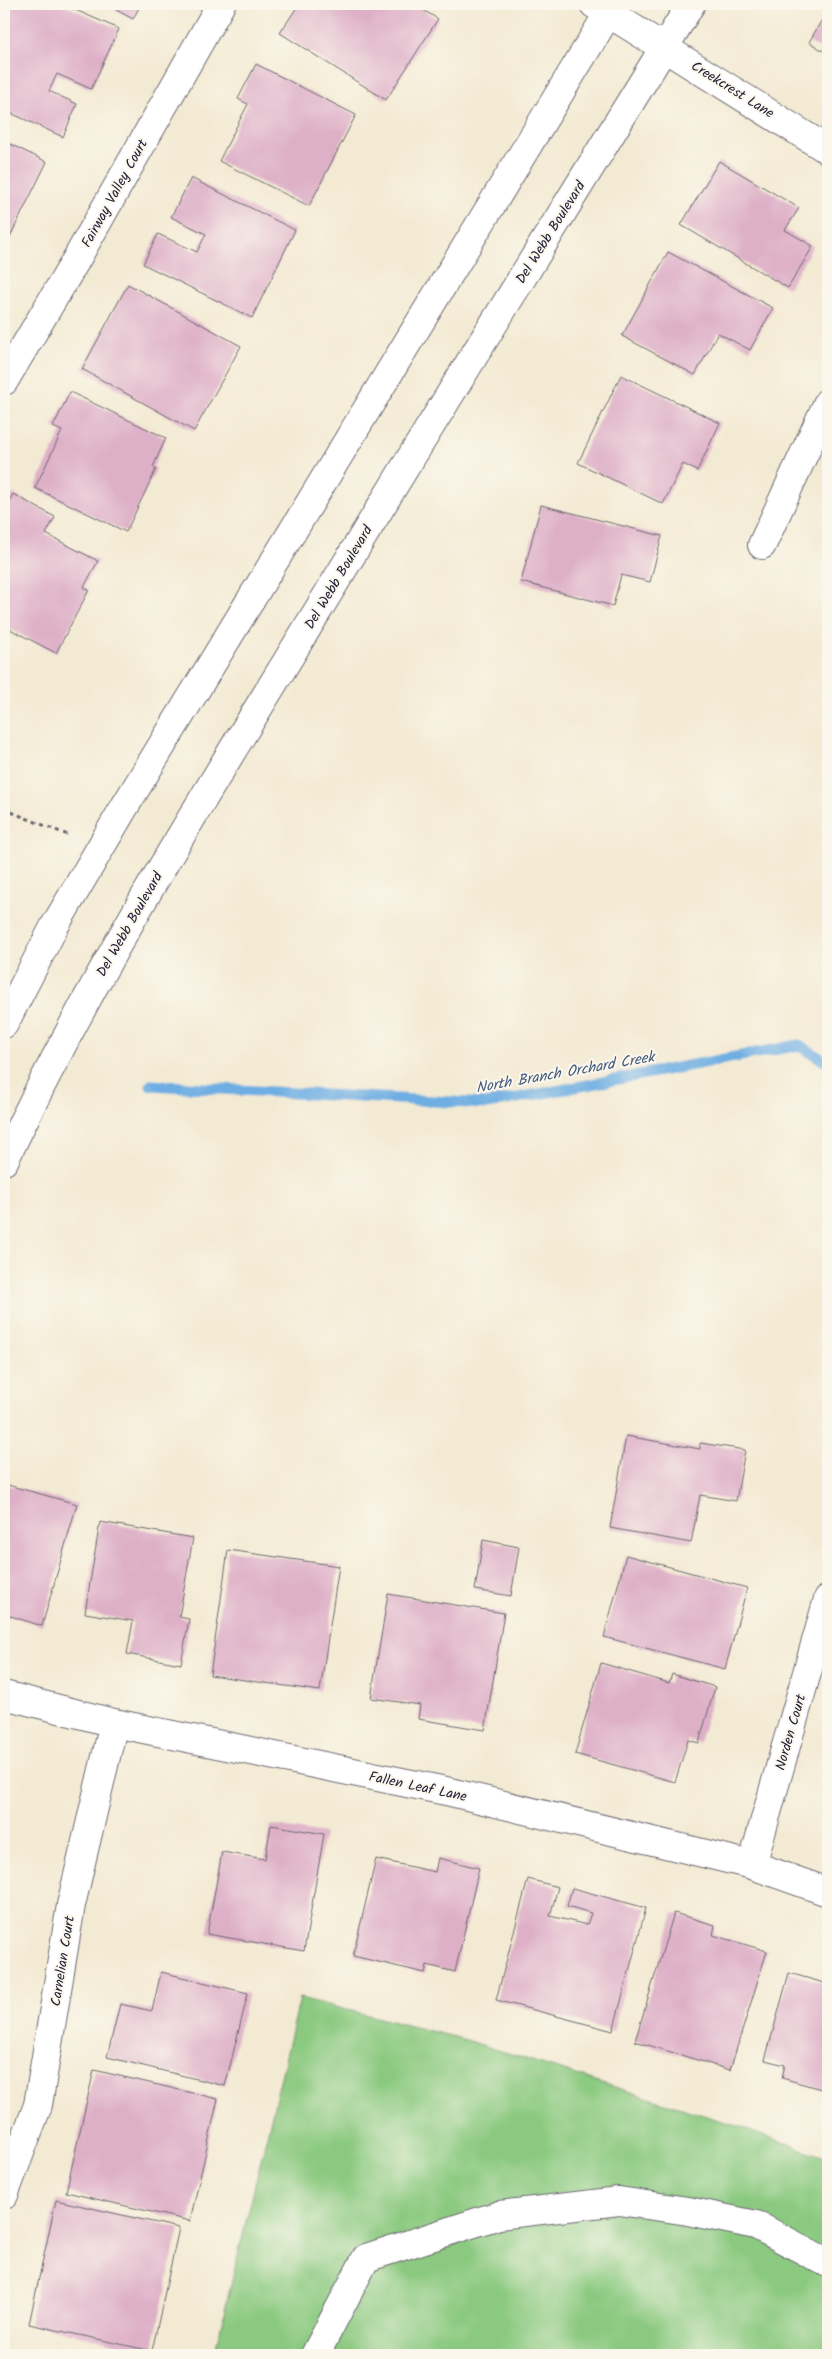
<svg xmlns="http://www.w3.org/2000/svg" width="832" height="2359" viewBox="0 0 832 2359" font-family="Kalam,sans-serif">
	<rect width="100%" height="100%" fill="#fbf7ec"/>
	<filter id="ink" filterUnits="userSpaceOnUse"><feTurbulence type="fractalNoise" baseFrequency=".02" numOctaves="2"/><feDisplacementMap in="SourceGraphic" scale="10" xChannelSelector="R" yChannelSelector="G"/><feConvolveMatrix kernelMatrix="1 2 1 2 8 2 1 2 1" color-interpolation-filters="sRGB"/></filter>
	<filter id="wash" filterUnits="userSpaceOnUse"><feTurbulence type="fractalNoise" baseFrequency=".0096" numOctaves="4" result="noise"/><feDisplacementMap in="SourceGraphic" scale="20" xChannelSelector="R" yChannelSelector="G"/><feGaussianBlur stdDeviation="1.12" result="paint"/><feColorMatrix in="noise" values="0 0 0 0 0 0 0 0 0 0 0 0 0 0 0 0 0 1.4 0 .05"/><feComposite in="paint" operator="in"/></filter>
	<g filter="url(#wash)">
		<rect width="100%" height="100%" fill="#f3ead3"/>
		<!-- green -->
		<polygon fill="#8ac97f" stroke="#56765d" points="300,1998 466,2040 741,2127 828,2158 828,2355 214,2355"/>
		<g fill="none" stroke-linecap="round" stroke-linejoin="round">
			<!-- stream -->
			<polyline stroke="#6eaee2" stroke-width="11" points="151,1085 486,1104 799,1045 828,1063"/>
		</g>
		<g id="blocks">
			<!-- building -->
			<g fill="#deb0c8">
				<polygon points="4,4 62,4 119,29 91,89 57,74 49,91 77,104 63,137 4,110"/>
				<polygon points="105,4 141,4 133,19"/>
				<polygon points="299,4 413,4 438,19 386,100 280,33"/>
				<polygon points="828,10 828,54 809,42"/>
				<polygon points="256,64 356,115 309,206 219,161 248,104 238,99"/>
				<polygon points="4,141 47,162 4,249"/>
				<polygon points="719,161 799,208 785,230 813,246 788,288 681,225"/>
				<polygon points="191,178 295,230 252,318 143,264 158,234 197,252 206,234 171,217"/>
				<polygon points="668,252 773,308 750,350 718,333 695,375 622,336"/>
				<polygon points="128,284 241,346 194,431 82,369"/>
				<polygon points="621,375 720,423 697,471 683,464 663,504 578,463"/>
				<polygon points="70,392 166,438 153,467 156,469 126,532 35,488 62,431 53,427"/>
				<polygon points="13,494 55,517 46,534 98,561 84,587 89,590 56,653 4,626 4,512"/>
				<polygon points="541,505 662,536 650,582 621,575 613,606 521,582"/>
				<polygon points="626,1436 700,1449 700,1443 745,1450 736,1501 700,1495 691,1543 610,1528"/>
				<polygon points="4,1484 77,1504 42,1626 4,1614"/>
				<polygon points="100,1522 193,1538 179,1617 189,1619 181,1664 127,1654 133,1621 85,1613"/>
				<polygon points="483,1540 519,1547 511,1596 475,1590"/>
				<polygon points="228,1550 339,1566 320,1691 210,1675"/>
				<polygon points="626,1555 747,1588 725,1669 604,1637"/>
				<polygon points="388,1594 504,1613 485,1730 418,1719 420,1705 371,1698"/>
				<polygon points="601,1663 669,1683 672,1674 715,1687 699,1743 688,1740 675,1782 575,1754"/>
				<polygon points="271,1825 324,1834 304,1951 207,1934 222,1852 265,1859"/>
				<polygon points="438,1858 479,1868 455,1972 427,1965 425,1973 353,1956 376,1859 435,1872"/>
				<polygon points="528,1879 558,1887 550,1916 587,1925 591,1913 567,1906 572,1888 646,1908 613,2031 496,2000"/>
				<polygon points="674,1913 715,1925 713,1935 767,1951 730,2070 635,2041"/>
				<polygon points="161,1972 248,1993 225,2086 107,2057 120,2004 152,2011"/>
				<polygon points="789,1973 828,1984 828,2091 782,2078 785,2065 765,2060"/>
				<polygon points="94,2070 218,2099 190,2221 66,2192"/>
				<polygon points="56,2200 179,2228 152,2351 29,2324"/>
			</g>
		</g>
	</g>
	<g filter="url(#ink)">
		<use href="#blocks" fill-opacity="0" stroke="#6b6870" stroke-width="1"/>
		<g fill="none" stroke-linecap="round" stroke-linejoin="round">
			<defs>
				<g id="minor">
					<polyline points="594,4 828,150"/>
					<polyline points="4,381 72,267 221,4"/>
					<polyline points="762,545 828,402"/>
					<polyline points="4,1024 54,927 122,811 614,4"/>
					<path d="M4,1161C86,988 187,824 287,661C420,441 556,223 691,4"/>
					<polyline points="4,1695 114,1723 446,1791 752,1865 828,1892"/>
					<polyline points="752,1865 828,1599"/>
					<polyline points="4,2195 38,2105 71,1905 114,1723"/>
					<polyline points="315,2355 366,2258 499,2215 619,2201 688,2211 756,2225 828,2263"/>
				</g>
			</defs>
			<!-- minor casing -->
			<use href="#minor" stroke="#6b6870" stroke-width="30"/>
			<!-- path -->
			<polyline stroke="#6b6870" stroke-width="3" stroke-dasharray="4 4" stroke-linecap="butt" points="4,809 68,835"/>
			<!-- minor -->
			<use href="#minor" stroke="#fff" stroke-width="28"/>
		</g>
	</g>
	<g text-anchor="middle" stroke-width="4" stroke-linejoin="round" paint-order="stroke">
		<!-- street labels -->
		<g font-size="14" fill="#22223b" stroke="#fbf7ec">
			<text transform="translate(733 89) rotate(32)" y="5">Creekcrest Lane</text>
			<text transform="translate(114 193) rotate(-61)" y="5">Fairway Valley Court</text>
			<text transform="translate(550 232) rotate(-58)" y="5">Del Webb Boulevard</text>
			<text transform="translate(338 577) rotate(-59)" y="5">Del Webb Boulevard</text>
			<text transform="translate(129 924) rotate(-60)" y="5">Del Webb Boulevard</text>
			<text transform="translate(790 1732) rotate(-74)" y="5">Norden Court</text>
			<text transform="translate(418 1786) rotate(12)" y="5">Fallen Leaf Lane</text>
			<text transform="translate(62 1961) rotate(-81)" y="5">Carnelian Court</text>
		</g>
		<!-- water labels -->
		<g font-size="15" font-style="italic" fill="#405a7e" stroke="#fbf7ec">
			<text transform="translate(565 1072) rotate(-10)" y="5">North Branch Orchard Creek</text>
		</g>
	</g>
	<!-- margin -->
	<rect width="832" height="2359" fill="none" stroke="#fbf7ec" stroke-width="20"/>
</svg>
